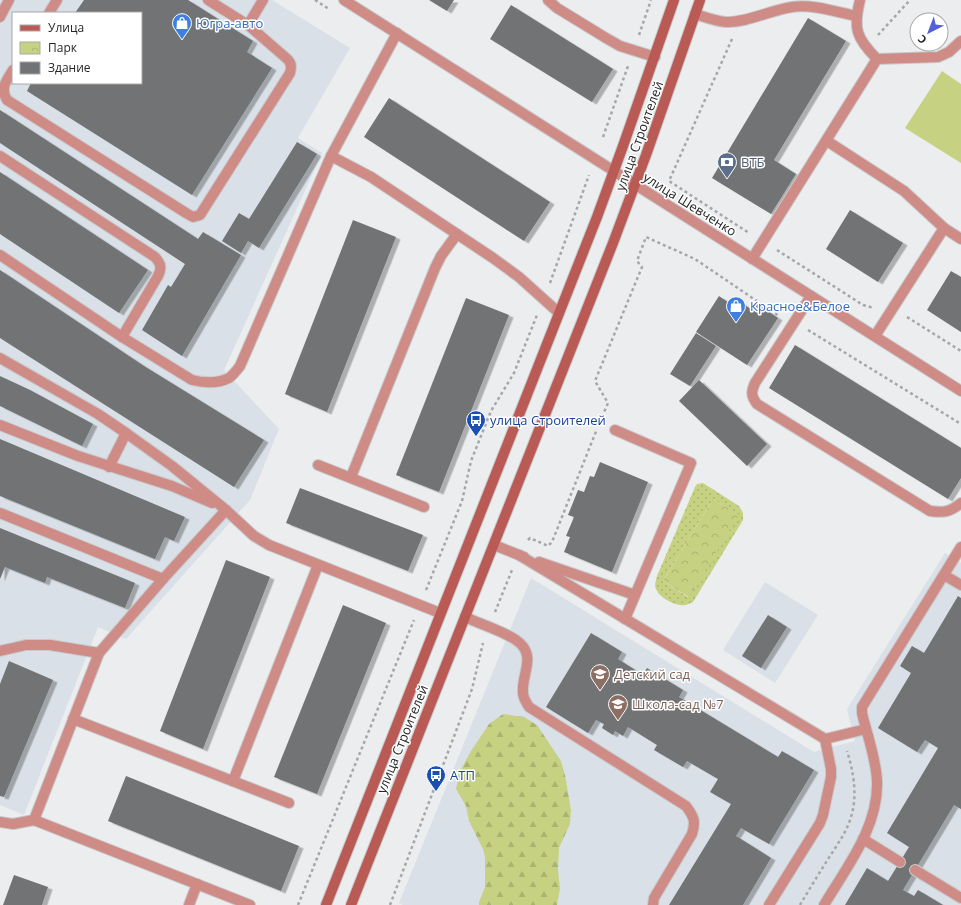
<svg xmlns="http://www.w3.org/2000/svg" width="961" height="905" viewBox="0 0 961 905" font-family="'Open Sans',sans-serif">
	<defs>
		<pattern id="grass-dots" width="8" height="8" patternUnits="userSpaceOnUse"><rect width="8" height="8" fill="#c6d282"/><path d="M2 2h.1M6 6h.1" fill="none" stroke="#aab470" stroke-width="1.8" stroke-linecap="round"/></pattern>
		<pattern id="forest-firs" width="22" height="20" patternUnits="userSpaceOnUse"><rect width="22" height="20" fill="#c6d282"/><path d="M5 1l3.5 6h-7zM16 11l3.5 6h-7z" fill="#aab470"/></pattern>
		<pattern id="park-crowns" width="20" height="18" patternUnits="userSpaceOnUse"><rect width="20" height="18" fill="#c6d282"/><path d="M2 6a3 3 0 1 1 6 0M12 15a3 3 0 1 1 6 0" fill="none" stroke="#aab470"/></pattern>
		<filter id="shadow"><feDropShadow dx="4.5" dy="2.5" stdDeviation="0" flood-color="#0004"/></filter>
	</defs>
	<rect width="100%" height="100%" fill="#ecedef"/>
	<!-- built -->
	<g fill="#d9e0e7" fill-rule="evenodd">
		<path d="M0,0H272L350,48L298,138L322,153L224,370L279,429L250,500L126,639L98,627L24,815L0,805ZM13,13H141V83H13Z"/>
		<polygon points="945,553 961,563 961,905 403,905 399,903 531,578 814,752 855,741 847,709"/>
		<polygon points="765,582 818,615 775,683 723,650"/>
	</g>
	<!-- grass -->
	<path fill="url(#grass-dots)" fill-rule="evenodd" d="M703,483L739,506L743,513V520L693,602C689,604 685,606 680,605C672,604 659,597 656,589C654,585 656,581 657,576L695,487L697,484ZM713,499L738,515L688,597L663,581Z"/>
	<!-- forest -->
	<polygon fill="url(#forest-firs)" points="503,714 524,717 537,725 561,761 565,775 571,810 570,824 559,848 558,870 560,889 557,905 479,905 479,902 485,887 485,857 483,849 469,821 466,806 456,789 459,773 471,751 489,724"/>
	<!-- park -->
	<polygon fill="url(#park-crowns)" points="713,499 739,515 689,597 663,581"/>
	<!-- pitch -->
	<polygon fill="#c6d282" points="942,71 961,84 961,163 905,128"/>
	<!-- building -->
	<g fill="#727374" filter="url(#shadow)">
		<polygon points="84,0 188,0 253,41 247,52 272,68 192,195 27,91 31,83 141,83 141,13 75,13"/>
		<polygon points="429,0 454,0 447,11"/>
		<polygon points="511,5 613,69 592,102 490,39"/>
		<polygon points="808,18 846,41 774,160 796,174 771,214 712,178"/>
		<polygon points="389,98 550,202 524,241 364,137"/>
		<polygon points="0,110 198,239 203,232 241,255 182,356 142,330 168,285 171,287 185,264 0,143"/>
		<polygon points="297,142 317,154 259,248 248,241 241,253 222,241 239,213 249,219"/>
		<polygon points="0,172 148,270 119,313 0,234"/>
		<polygon points="850,210 903,243 878,282 826,249"/>
		<polygon points="353,220 396,237 327,412 285,394"/>
		<polygon points="0,270 144,366 264,440 234,487 0,338"/>
		<polygon points="951,271 961,277 961,332 927,310"/>
		<polygon points="719,296 735,307 739,301 752,310 756,303 778,318 747,365 696,332"/>
		<polygon points="466,298 509,315 439,492 396,475"/>
		<polygon points="696,333 716,346 690,386 670,374"/>
		<polygon points="795,345 961,448 961,478 948,499 769,388"/>
		<polygon points="0,376 30,390 93,424 82,446 0,406"/>
		<polygon points="699,380 767,444 747,466 679,401"/>
		<polygon points="0,439 185,517 174,541 165,537 155,559 0,496"/>
		<polygon points="600,462 648,482 612,572 564,552 570,537 566,536 574,517 568,515 578,490 584,492 590,476 594,477"/>
		<polygon points="300,488 423,535 408,571 286,523"/>
		<polygon points="0,528 135,583 125,608 47,577 45,583 5,567 0,579"/>
		<polygon points="226,560 270,577 203,749 160,731"/>
		<polygon points="958,596 961,598 961,809 954,805 903,890 914,896 918,890 943,905 845,905 867,868 888,881 909,847 887,833 938,748 925,740 917,752 878,728 911,673 900,666 912,646 924,653"/>
		<polygon points="343,605 386,623 317,794 274,777"/>
		<polygon points="768,615 787,627 761,668 742,656"/>
		<polygon points="591,633 622,652 618,659 643,675 647,668 683,690 679,697 778,757 782,751 814,770 769,844 741,828 736,836 771,858 743,905 669,905 731,804 710,792 718,779 687,761 683,767 654,750 657,745 628,727 623,736 615,731 613,735 602,728 604,724 596,720 588,733 546,707"/>
		<polygon points="9,661 53,680 4,797 0,796 0,684"/>
		<polygon points="126,776 299,846 281,891 108,821"/>
		<polygon points="14,875 48,887 42,905 3,905"/>
	</g>
	<g fill="none" stroke-linecap="round" stroke-linejoin="round">
		<defs>
			<g id="lane">
				<polyline points="548,0 557,8 606,38 620,46 655,57"/>
				<polyline points="49,13 57,0"/>
				<path d="M695,14C705,17 715,21 726,22C746,23 771,10 792,7C813,4 836,12 856,16"/>
				<polyline points="0,17 9,0"/>
				<polyline points="248,25 263,0"/>
				<polyline points="397,33 331,156 371,177 493,258 519,277 559,313"/>
				<polyline points="877,59 938,57 949,52 961,41"/>
				<path d="M13,70C6,81 0,88 7,100L186,213L193,217L200,215L290,73C292,65 291,62 285,57L248,25L208,0"/>
				<polyline points="827,141 904,191 944,228 961,239"/>
				<path d="M0,156L155,257C161,264 162,268 158,276L122,337"/>
				<path d="M0,255L122,337L192,380C204,383 217,384 229,378C233,375 237,370 240,366L331,156"/>
				<path d="M752,259L877,59C856,38 853,28 860,0"/>
				<path d="M811,296L755,383C751,392 751,396 757,404L930,511C944,513 950,512 961,503"/>
				<polyline points="875,336 944,228"/>
				<polyline points="0,358 98,414 126,433 172,466 226,510 254,536 269,545 440,613"/>
				<polyline points="0,425 78,456 172,486 212,503"/>
				<polyline points="615,430 691,463 625,619"/>
				<polyline points="318,465 424,507"/>
				<polyline points="109,467 126,433"/>
				<polyline points="351,477 435,268 441,256 457,234"/>
				<polyline points="0,513 163,579"/>
				<polyline points="494,545 524,557"/>
				<polyline points="519,555 825,739 866,729"/>
				<polyline points="539,562 635,595"/>
				<polyline points="944,575 961,585"/>
				<path d="M465,617C480,624 503,631 516,640C538,655 521,674 523,693C523,698 526,702 529,707L686,806C694,817 696,821 692,834L654,898L653,905"/>
				<polyline points="0,651 26,645 50,645 99,653"/>
				<polyline points="73,719 289,803"/>
				<polyline points="233,781 318,565"/>
				<polyline points="34,820 99,653 163,579 226,510"/>
				<polyline points="0,822 13,824 34,820 250,905"/>
				<polyline points="863,839 900,862"/>
				<polyline points="915,870 961,898"/>
				<polyline points="189,905 197,884"/>
				<polyline points="769,905 820,823 823,815 831,777 831,769 825,739"/>
				<path d="M824,905C846,868 879,827 877,781C876,758 867,735 862,713V707L961,547"/>
			</g>
			<polyline id="street" points="344,0 961,391"/>
			<g id="secondary">
				<polyline points="326,905 597,217 623,146 674,0"/>
				<polyline points="351,905 613,243 646,155 700,0"/>
			</g>
		</defs>
		<!-- lane casing -->
		<use href="#lane" stroke="#c8c9cb" stroke-width="12"/>
		<!-- street casing -->
		<use href="#street" stroke="#c8c9cb" stroke-width="12"/>
		<!-- secondary casing -->
		<use href="#secondary" stroke="#c8c9cb" stroke-width="12"/>
		<!-- path -->
		<g stroke="#a6a7a8" stroke-width="2.5" stroke-dasharray="3 3" stroke-linecap="butt">
			<polyline points="315,0 329,9"/>
			<polyline points="639,35 651,0"/>
			<polyline points="878,35 910,0"/>
			<polyline points="732,39 669,181 749,233"/>
			<polyline points="603,137 628,66"/>
			<polyline points="777,250 863,305 874,308"/>
			<polyline points="550,283 589,175"/>
			<polyline points="907,317 961,351"/>
			<polyline points="808,330 961,424"/>
			<polyline points="602,417 608,403 595,381 642,267 637,261 646,237 695,259 779,316"/>
			<polyline points="528,540 530,538 548,546 552,542 597,429"/>
			<polyline points="426,590 462,501 471,461 491,411 514,373 537,315"/>
			<polyline points="495,612 512,570"/>
			<polyline points="298,905 414,620"/>
			<polyline points="390,905 472,689 483,643"/>
			<path d="M800,905C810,888 821,870 832,853C839,842 846,832 850,820C858,798 854,773 847,751"/>
		</g>
		<!-- lane -->
		<use href="#lane" stroke="#cf8c86" stroke-width="10"/>
		<!-- street -->
		<use href="#street" stroke="#cf8c86" stroke-width="10"/>
		<!-- secondary -->
		<use href="#secondary" stroke="#ba5a54" stroke-width="10"/>
	</g>
	<!-- icons -->
	<defs>
		<symbol id="shop-pin" viewBox="-11 -11 22 30"><path d="M0 17L-7.5 6A9.5 9.5 0 1 1 7.5 6Z" fill="#3f7fe0" stroke="#fff"/><path d="M-5-2.5h2.3a2.7 3.5 0 0 1 5.4 0H5L5.5 6h-11ZM-1.5-2.5h3a1.5 2.3 0 0 0-3 0Z" fill="#fff"/></symbol>
		<symbol id="bank-pin" viewBox="-11 -11 22 30"><path d="M0 17L-7.5 6A9.5 9.5 0 1 1 7.5 6Z" fill="#5c6f8a" stroke="#fff"/><path d="M-6-4H6V4H-6ZM0-2.3a2.3 2.3 0 1 0 0 4.6a2.3 2.3 0 1 0 0-4.6Z" fill="#fff"/></symbol>
		<symbol id="bus-pin" viewBox="-11 -11 22 30"><path d="M0 17L-7.5 6A9.5 9.5 0 1 1 7.5 6Z" fill="#1a4fb4" stroke="#fff"/><path d="M-5-6H5V4H4V6H2V4H-2V6H-4V4H-5ZM-3.5-4V0h7V-4ZM-3.5 1.2v1.5H-2V1.2ZM2 1.2v1.5H3.5V1.2Z" fill="#fff"/></symbol>
		<symbol id="school-pin" viewBox="-11 -11 22 30"><path d="M0 17L-7.5 6A9.5 9.5 0 1 1 7.5 6Z" fill="#8d6e63" stroke="#fff"/><path d="M0-5L7-2L0 1L-7-2ZM-4 1L0 2.5L4 1V4Q0 6-4 4Z" fill="#fff"/></symbol>
	</defs>
	<g fill-rule="evenodd">
		<use href="#shop-pin" x="171" y="12" width="22" height="30"/>
		<use href="#bank-pin" x="716" y="151" width="22" height="30"/>
		<use href="#shop-pin" x="725" y="295" width="22" height="30"/>
		<use href="#bus-pin" x="465" y="409" width="22" height="30"/>
		<use href="#school-pin" x="589" y="663" width="22" height="30"/>
		<use href="#school-pin" x="607" y="693" width="22" height="30"/>
		<use href="#bus-pin" x="425" y="764" width="22" height="30"/>
	</g>
	<g text-anchor="middle" stroke-width="3" stroke-linejoin="round" paint-order="stroke">
		<!-- shop labels -->
		<g font-size="13" fill="#366cbe" stroke="#fff" text-anchor="start">
			<text x="196" y="28">Югра-авто</text>
			<text x="750" y="311">Красное&amp;Белое</text>
		</g>
		<!-- street labels -->
		<g font-size="13" fill="#252626" stroke="#fff">
			<text transform="translate(639 136) rotate(-70)" y="5">улица Строителей</text>
			<text transform="translate(690 204) rotate(32)" y="5">улица Шевченко</text>
			<text transform="translate(402 739) rotate(-68)" y="5">улица Строителей</text>
		</g>
		<!-- service labels -->
		<g font-size="13" fill="#4e5e75" stroke="#fff" text-anchor="start">
			<text x="741" y="167">ВТБ</text>
		</g>
		<!-- transit labels -->
		<g font-size="13" fill="#164399" stroke="#fff" text-anchor="start">
			<text x="490" y="425">улица Строителей</text>
			<text x="450" y="780">АТП</text>
		</g>
		<!-- education labels -->
		<g font-size="13" fill="#785e54" stroke="#fff" text-anchor="start">
			<text x="614" y="679">Детский сад</text>
			<text x="632" y="709">Школа-сад №7</text>
		</g>
	</g>
	<!-- legend -->
	<rect x="12" y="12" width="130" height="72" fill="#ffffff" stroke="#a8a8a8"/>
	<rect x="20" y="25" width="20" height="6" fill="#ba5a54" stroke="#a8a8a8"/>
	<text x="48" y="32" font-size="12" fill="#252626">Улица</text>
	<rect x="20" y="42" width="20" height="12" fill="url(#park-crowns)" stroke="#a8a8a8"/>
	<text x="48" y="52" font-size="12" fill="#252626">Парк</text>
	<rect x="20" y="62" width="20" height="12" fill="#727374" stroke="#a8a8a8"/>
	<text x="48" y="72" font-size="12" fill="#252626">Здание</text>
	<!-- north arrow -->
	<g transform="translate(929 32) rotate(222)"><circle r="19" fill="#ffffff" stroke="#a8a8a8"/>
	<path d="M0-3L7 15L0 10L-7 15Z" fill="#525fd5"/>
	<text y="-6" font-size="11" font-weight="bold" text-anchor="middle" fill="#252626">С</text>
	</g>
</svg>
